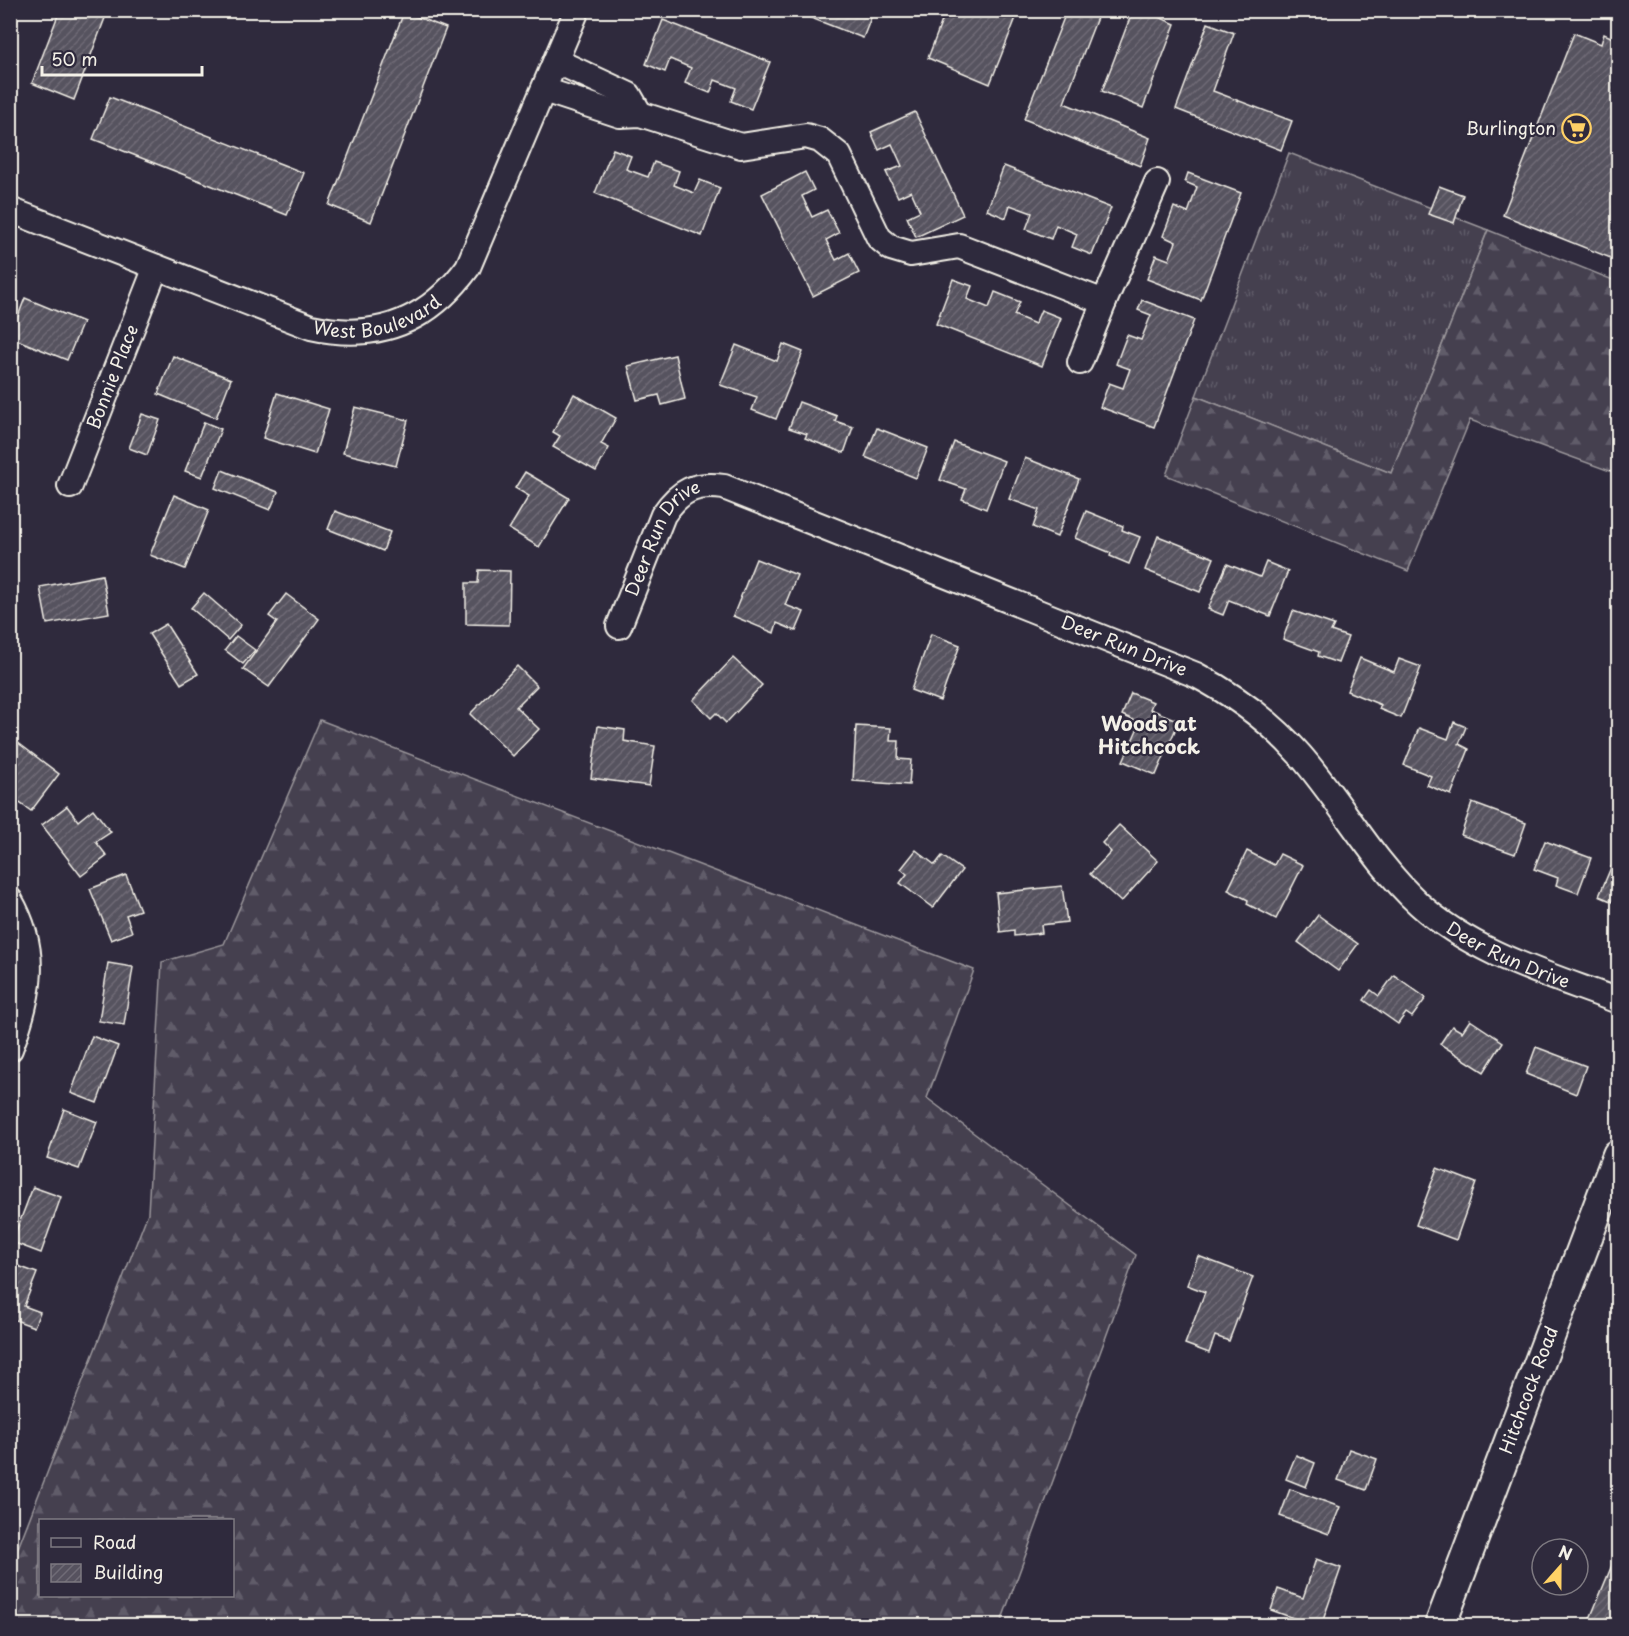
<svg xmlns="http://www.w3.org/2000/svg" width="1629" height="1636" viewBox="0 0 1629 1636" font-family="'Playpen Sans',sans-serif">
	<defs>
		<pattern id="grass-tufts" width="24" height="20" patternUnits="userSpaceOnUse" patternTransform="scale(1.5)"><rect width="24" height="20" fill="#454050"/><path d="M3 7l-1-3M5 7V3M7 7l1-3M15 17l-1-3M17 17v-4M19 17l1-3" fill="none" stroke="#605c69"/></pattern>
		<pattern id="forest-firs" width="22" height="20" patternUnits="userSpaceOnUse" patternTransform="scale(1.5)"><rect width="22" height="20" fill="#454050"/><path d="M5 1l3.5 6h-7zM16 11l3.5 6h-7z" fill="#605c69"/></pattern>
		<pattern id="building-hatch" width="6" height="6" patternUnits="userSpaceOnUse" patternTransform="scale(1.5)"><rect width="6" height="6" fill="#56525f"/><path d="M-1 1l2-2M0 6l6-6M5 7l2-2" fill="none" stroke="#6f6b76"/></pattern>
	</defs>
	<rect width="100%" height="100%" fill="#2f2a3d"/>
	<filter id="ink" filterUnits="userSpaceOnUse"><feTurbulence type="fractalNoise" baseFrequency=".0167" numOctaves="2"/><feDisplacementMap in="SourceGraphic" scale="12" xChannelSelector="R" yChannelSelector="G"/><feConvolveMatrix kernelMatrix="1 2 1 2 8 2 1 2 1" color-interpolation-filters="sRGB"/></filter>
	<g filter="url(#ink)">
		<!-- grass -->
		<polygon fill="url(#grass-tufts)" stroke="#9c989c" stroke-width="1.5" points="1289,153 1488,230 1391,473 1196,396"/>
		<!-- forest -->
		<g fill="url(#forest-firs)" stroke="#9c989c" stroke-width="1.5" fill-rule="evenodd">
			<polygon points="1488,230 1618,282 1618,474 1470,420 1408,571 1166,475 1196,396 1391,473"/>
			<path d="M320,720L974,970L927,1098L1136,1255L1001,1622L1009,1625H11V1566L148,1213L162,962L224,944ZM40,1520H232V1596H40Z"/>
		</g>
		<!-- building -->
		<g fill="url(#building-hatch)" stroke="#f4f1e8" stroke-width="1.5">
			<polygon points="60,10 108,10 74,100 32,83"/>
			<polygon points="802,10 874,10 863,38 801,14"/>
			<polygon points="946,10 1019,10 990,84 928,58"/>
			<polygon points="1067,10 1100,10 1064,103 1150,138 1140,166 1024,119"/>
			<polygon points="1133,10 1143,10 1175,24 1143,108 1102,91"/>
			<polygon points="404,12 446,28 371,222 329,205"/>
			<polygon points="663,20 770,62 751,109 731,101 736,88 715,80 710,93 685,83 691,68 670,59 665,72 646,64"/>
			<polygon points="1208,23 1234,33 1213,91 1292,121 1281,150 1176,109"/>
			<polygon points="1574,33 1601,44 1604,34 1618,40 1618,261 1503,215"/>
			<polygon points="110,97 304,173 287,215 93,139"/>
			<polygon points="915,112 963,215 916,237 907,217 920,211 911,191 898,197 886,172 902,166 892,144 879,150 871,132"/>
			<polygon points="613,149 631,156 626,169 648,177 654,162 679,171 674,185 694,193 700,180 720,188 702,236 595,193"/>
			<polygon points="1004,166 1111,208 1092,255 1072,247 1077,234 1056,225 1051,239 1026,229 1032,213 1010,205 1006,218 987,210"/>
			<polygon points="805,172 814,190 802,196 812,217 827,210 839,233 826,240 836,260 849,253 859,273 813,296 762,194"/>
			<polygon points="1188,173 1241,193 1201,300 1147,279 1156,255 1169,260 1176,242 1163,236 1174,207 1188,213 1197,187 1185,182"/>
			<polygon points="1439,186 1463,195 1454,223 1428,214"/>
			<polygon points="953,279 972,286 967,299 989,308 995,292 1020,302 1014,315 1035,324 1041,310 1061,318 1042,366 936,324"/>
			<polygon points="25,298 83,322 67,360 10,337"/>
			<polygon points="1142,300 1194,320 1154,427 1100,407 1109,383 1123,388 1130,369 1116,364 1127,335 1141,340 1151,315 1138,310"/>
			<polygon points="783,344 803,352 776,419 752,410 757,397 720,385 736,345 777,361"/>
			<polygon points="675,355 685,399 662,405 659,395 637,400 628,366"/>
			<polygon points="173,356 231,379 216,418 158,394"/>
			<polygon points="277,393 329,409 315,454 263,438"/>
			<polygon points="574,394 616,418 601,444 609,448 596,471 553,447 560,436 553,432"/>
			<polygon points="799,402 837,416 835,421 853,427 844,453 805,438 807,434 789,428"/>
			<polygon points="355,407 408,420 396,466 343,453"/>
			<polygon points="142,414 160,420 147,455 129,448"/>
			<polygon points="204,422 221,429 202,477 185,471"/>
			<polygon points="877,428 928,448 916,478 865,457"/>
			<polygon points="954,442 1004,461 986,509 962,499 966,489 940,480"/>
			<polygon points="1025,458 1079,479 1057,537 1033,527 1039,510 1009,499"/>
			<polygon points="222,470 278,492 270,510 215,488"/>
			<polygon points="525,472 569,498 539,547 509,529 529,496 515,488"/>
			<polygon points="174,495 209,510 185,569 150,555"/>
			<polygon points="335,511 390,532 383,551 328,529"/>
			<polygon points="1086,511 1123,526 1122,530 1140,537 1129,564 1110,556 1111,553 1075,538"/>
			<polygon points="1158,536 1214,558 1200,592 1145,570"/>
			<polygon points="756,559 797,575 785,605 804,612 796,631 777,623 774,633 733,616"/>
			<polygon points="1266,562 1288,571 1270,616 1229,600 1223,615 1208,609 1227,564 1260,577"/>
			<polygon points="479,570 510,571 509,625 466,624 466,583 478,583"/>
			<polygon points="102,575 109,613 47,624 40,587"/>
			<polygon points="204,593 241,625 228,640 191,608"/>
			<polygon points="286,594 319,619 269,687 243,669 277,622 269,616"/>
			<polygon points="1293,611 1334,625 1331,631 1348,637 1338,663 1318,656 1319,652 1283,639"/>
			<polygon points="166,624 198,674 181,684 149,634"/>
			<polygon points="931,634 960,645 940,701 911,690"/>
			<polygon points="236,636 255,650 243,664 225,650"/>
			<polygon points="733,658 762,685 726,723 716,713 711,718 693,700"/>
			<polygon points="1360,658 1394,672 1399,659 1421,667 1401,718 1379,709 1381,705 1347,691"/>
			<polygon points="517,666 537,686 516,707 539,729 513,756 470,714"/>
			<polygon points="1131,693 1153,702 1150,709 1179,721 1156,775 1123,761 1140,723 1122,715"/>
			<polygon points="1454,722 1466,727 1459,744 1469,749 1451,795 1427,785 1431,776 1404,765 1419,728 1448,739"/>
			<polygon points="598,726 625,730 624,741 655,746 649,786 591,778"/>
			<polygon points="856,726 891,728 890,741 899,741 898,759 911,760 909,785 853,781"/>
			<polygon points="17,742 59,774 31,811 10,796 10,750"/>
			<polygon points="1472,803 1526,823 1515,854 1461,835"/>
			<polygon points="67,806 78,821 93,809 111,832 96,842 107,856 81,876 42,825"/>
			<polygon points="1119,825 1158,861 1121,902 1090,874 1111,852 1102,843"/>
			<polygon points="1545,841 1591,858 1578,893 1556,885 1558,878 1534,869"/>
			<polygon points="916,850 935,865 942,856 962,870 933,908 900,883 907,874 901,869"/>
			<polygon points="1247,851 1274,865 1280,854 1303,865 1276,919 1247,904 1248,900 1228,890"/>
			<polygon points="1612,865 1618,868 1618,904 1599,896"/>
			<polygon points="126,875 140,910 126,915 132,932 111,940 90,889"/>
			<polygon points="1062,886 1067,922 1041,925 1042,933 1014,936 1014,930 1000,932 996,893"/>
			<polygon points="1318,915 1358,944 1338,971 1298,942"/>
			<polygon points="108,963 133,967 124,1025 99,1021"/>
			<polygon points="1394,975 1426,998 1412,1017 1406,1013 1398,1024 1364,1000 1371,990 1379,996"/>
			<polygon points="1470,1020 1503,1042 1484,1072 1440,1044 1452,1026 1462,1032"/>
			<polygon points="92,1036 118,1046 97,1103 71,1093"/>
			<polygon points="1536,1047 1586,1066 1576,1094 1526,1074"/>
			<polygon points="64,1109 97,1122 79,1169 47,1158"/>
			<polygon points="1437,1168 1476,1183 1456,1240 1416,1225"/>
			<polygon points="33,1187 61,1197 41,1253 12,1242"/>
			<polygon points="1198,1256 1253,1277 1229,1341 1215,1336 1209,1353 1185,1344 1205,1292 1187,1285"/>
			<polygon points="10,1263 37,1273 24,1306 40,1312 34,1327 10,1318"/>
			<polygon points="1349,1449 1377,1459 1366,1490 1338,1480"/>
			<polygon points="1296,1455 1315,1463 1306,1487 1286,1479"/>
			<polygon points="1290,1489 1340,1507 1329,1534 1280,1516"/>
			<polygon points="1615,1558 1618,1560 1618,1626 1601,1626 1589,1621"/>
			<polygon points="1316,1559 1341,1568 1321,1626 1315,1626 1271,1610 1278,1589 1303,1598"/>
		</g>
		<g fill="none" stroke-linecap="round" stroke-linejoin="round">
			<defs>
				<g id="minor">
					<polyline points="556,61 629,95 640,114"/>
					<polyline points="544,90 620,115 640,114 741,146 806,136 820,140 839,155 879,238 891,248 911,254 959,246 1104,302 1157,182"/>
					<path id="s1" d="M10,210L311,327C377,342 429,321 468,267L577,10"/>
					<polyline points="1080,362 1104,302"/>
					<path id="s2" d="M70,486L156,267"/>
					<path id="s3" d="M619,626L663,515C680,490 695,483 724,487L1196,675C1236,696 1270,721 1300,755C1342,803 1372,861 1419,904C1474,954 1550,975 1618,1001"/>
					<path d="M10,900C40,952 30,997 10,1049"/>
				</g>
				<g id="tertiary">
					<path id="s4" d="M1440,1626L1618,1155"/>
				</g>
			</defs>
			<!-- minor casing -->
			<use href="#minor" stroke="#f4f1e8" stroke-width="28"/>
			<!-- tertiary casing -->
			<use href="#tertiary" stroke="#f4f1e8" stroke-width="34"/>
			<!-- minor -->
			<use href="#minor" stroke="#2f2a3d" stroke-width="24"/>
			<!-- tertiary -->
			<use href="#tertiary" stroke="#2f2a3d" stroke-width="30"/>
		</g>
	</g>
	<!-- icons -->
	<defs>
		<symbol id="supermarket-ring" viewBox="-11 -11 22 22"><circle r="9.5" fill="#2f2a3d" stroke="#ffd166" stroke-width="1.5"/><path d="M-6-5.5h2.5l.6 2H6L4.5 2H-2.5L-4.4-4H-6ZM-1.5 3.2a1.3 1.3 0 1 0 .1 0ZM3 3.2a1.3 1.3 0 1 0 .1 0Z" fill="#ffd166"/></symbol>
	</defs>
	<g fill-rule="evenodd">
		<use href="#supermarket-ring" x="1560" y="112" width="33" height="33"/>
	</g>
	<g text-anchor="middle" stroke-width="4.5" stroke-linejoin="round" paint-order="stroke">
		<!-- poi labels -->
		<g font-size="18" fill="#f4f1e8" stroke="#2f2a3d" text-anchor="end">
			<text x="1556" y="135">Burlington</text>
		</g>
		<!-- street labels -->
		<g font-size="18" fill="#f4f1e8" stroke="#2f2a3d">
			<text dy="6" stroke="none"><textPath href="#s1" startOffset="392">West Boulevard</textPath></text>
			<text dy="6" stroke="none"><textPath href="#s2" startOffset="117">Bonnie Place</textPath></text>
			<text dy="6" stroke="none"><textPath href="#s3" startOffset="100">Deer Run Drive</textPath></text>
			<text dy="6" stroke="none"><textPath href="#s3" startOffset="622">Deer Run Drive</textPath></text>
			<text dy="6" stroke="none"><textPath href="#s3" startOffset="1126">Deer Run Drive</textPath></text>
			<text dy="6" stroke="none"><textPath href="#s4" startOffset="252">Hitchcock Road</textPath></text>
		</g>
		<!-- neighbourhood labels -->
		<g font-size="20" font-weight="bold" fill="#f4f1e8" stroke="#2f2a3d">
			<text x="1149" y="731">Woods at<tspan x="1149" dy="23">Hitchcock</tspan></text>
		</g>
	</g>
	<!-- margin -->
	<rect width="1629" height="1636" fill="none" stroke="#2f2a3d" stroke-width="36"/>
	<rect x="18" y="18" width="1593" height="1600" fill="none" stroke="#f4f1e8" stroke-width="2" filter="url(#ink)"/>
	<!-- legend -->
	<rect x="39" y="1519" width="195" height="78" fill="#2f2a3d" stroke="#7e7a81" stroke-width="1.5"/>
	<rect x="51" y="1538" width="30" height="9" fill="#2f2a3d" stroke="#7e7a81" stroke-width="1.5"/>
	<text x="93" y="1549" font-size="18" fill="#f4f1e8">Road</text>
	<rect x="51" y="1564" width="30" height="18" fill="url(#building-hatch)" stroke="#7e7a81" stroke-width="1.5"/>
	<text x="93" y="1579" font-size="18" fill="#f4f1e8">Building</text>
	<!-- north arrow -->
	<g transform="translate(1560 1567) rotate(21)"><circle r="28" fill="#2f2a3d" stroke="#7e7a81" stroke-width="1.5"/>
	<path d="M0-4.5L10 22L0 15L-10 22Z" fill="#ffd166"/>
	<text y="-9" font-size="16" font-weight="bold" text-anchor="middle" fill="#f4f1e8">N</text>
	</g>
	<!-- scale -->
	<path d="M42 66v9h160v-9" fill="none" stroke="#f4f1e8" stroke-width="3"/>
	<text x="51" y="66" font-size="18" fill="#f4f1e8" stroke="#2f2a3d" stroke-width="4.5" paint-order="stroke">50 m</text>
</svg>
